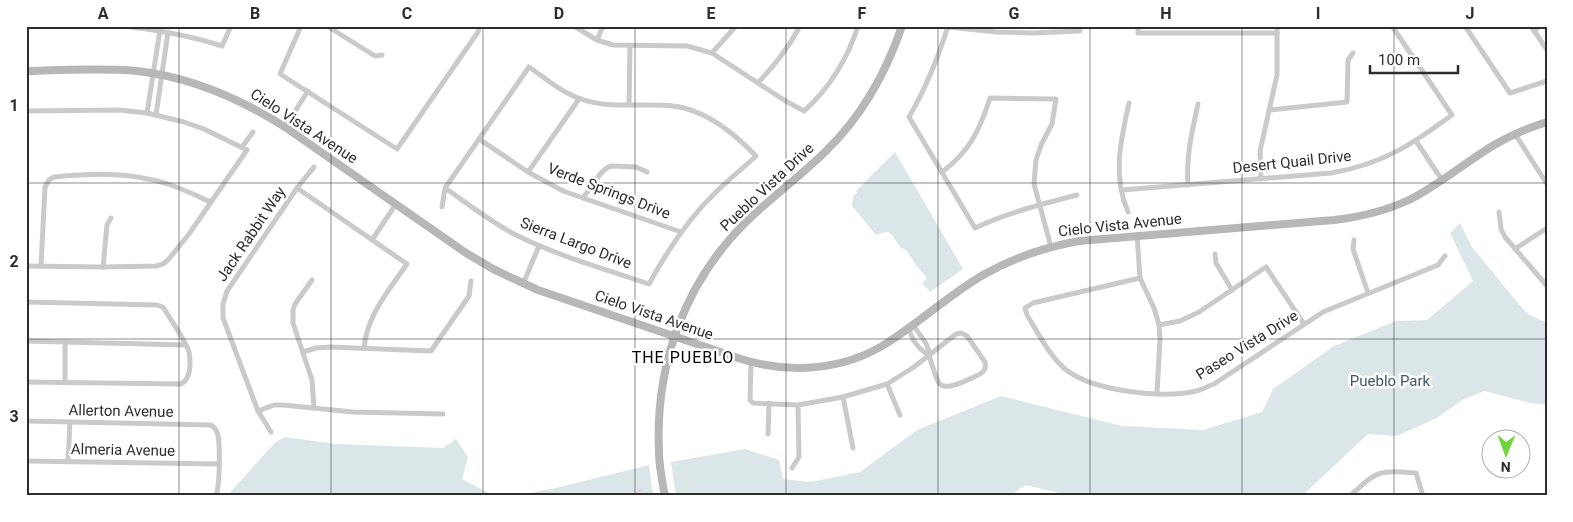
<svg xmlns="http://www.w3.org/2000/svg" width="1573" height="522" viewBox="0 0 1573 522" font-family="Roboto,sans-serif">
	<rect width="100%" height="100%" fill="#fff"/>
	<!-- green -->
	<g fill="#dbe6e9">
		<polygon points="895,152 963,269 930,292 922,283 927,278 916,265 907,251 900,247 892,235 888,232 881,233 876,235 852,206 853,196 857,193 856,191"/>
		<polygon points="1460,223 1472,247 1522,308 1528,314 1547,323 1547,405 1530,403 1484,391 1462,400 1437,418 1397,436 1368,434 1302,496 1071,496 1026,485 1009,496 676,496 671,462 745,449 779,460 783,479 810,482 860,472 917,430 1001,396 1122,426 1203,430 1262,412 1273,389 1334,346 1396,321 1427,320 1473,281 1450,233"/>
		<polygon points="285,437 336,444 443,448 456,439 468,457 462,479 494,496 524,494 560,487 649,465 653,496 227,496 269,449 276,442"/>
	</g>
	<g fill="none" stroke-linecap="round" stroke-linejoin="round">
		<!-- stream -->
		<polyline stroke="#e8c8e3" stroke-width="2" points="631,496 642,489"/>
		<!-- street -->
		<g stroke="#cacaca" stroke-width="5">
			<path d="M123,26C159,30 188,35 222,46L231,26"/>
			<polyline points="301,26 280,74 397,149 478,32 480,26"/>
			<polyline points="327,26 375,56 382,55"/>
			<path d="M574,26L597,40L613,45L687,46L712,53L784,100L804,111C829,89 848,58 858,26"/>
			<path d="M948,26C938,58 926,88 909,117L975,228C1007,213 1042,204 1077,195"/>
			<polyline points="1138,26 1138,33 1277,33"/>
			<polyline points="1465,26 1510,93 1547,81"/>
			<polyline points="1531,26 1547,50"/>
			<polyline points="948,27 996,32 1033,33 1080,31"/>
			<polyline points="1534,31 1540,26"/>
			<polyline points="597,40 603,26"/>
			<polyline points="712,53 736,26"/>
			<path d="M758,83C775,64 788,49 800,26"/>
			<polyline points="629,105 630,46"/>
			<polyline points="1269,110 1347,102 1348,60 1353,53"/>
			<polyline points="26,111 119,110 147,113 184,122 204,129 247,150 189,234 168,260 163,264 156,266 103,267 26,266"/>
			<polyline points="147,113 160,30"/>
			<polyline points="156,115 168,32"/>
			<polyline points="285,127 308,91"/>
			<polyline points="1515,134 1547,184"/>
			<polyline points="479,139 528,172 563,191 681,232"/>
			<polyline points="1416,141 1442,180"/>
			<polyline points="242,147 253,132"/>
			<polyline points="528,172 579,99"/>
			<path d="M942,172C969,152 980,130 990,98L1056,99L1052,124L1041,145L1036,160L1034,184L1051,247"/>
			<polyline points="1261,179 1260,151 1277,75 1277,26"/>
			<path d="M1188,185C1186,155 1192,132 1198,104"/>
			<path d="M297,188L407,264C389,290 367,315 364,348"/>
			<path d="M1122,190L1331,173C1383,164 1411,145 1452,115L1392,26"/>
			<polyline points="583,198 601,173 608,167 612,166 636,167 647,172"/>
			<path d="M442,207L445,188L529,67C545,78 562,93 581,99C600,106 621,105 641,105C655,105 670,104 684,108C711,115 737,136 756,156C743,168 728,180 715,193C688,219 667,251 649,284C605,269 558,256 516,235C491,222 468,204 445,188"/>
			<path d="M1128,212C1112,176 1121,139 1129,103"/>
			<polyline points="1499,212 1501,229 1505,237 1547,286"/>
			<polyline points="1137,235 1140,278 1154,308 1159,325 1160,339 1157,393"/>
			<polyline points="372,240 396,204"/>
			<polyline points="1354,240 1353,249 1368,293"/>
			<polyline points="1515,249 1547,228"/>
			<polyline points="1215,254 1216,263 1232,290"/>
			<path d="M41,266L45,187L49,180L54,177C94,173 129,172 168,184C183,189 197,196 211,202"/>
			<polyline points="103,267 107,225 111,218"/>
			<path d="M1140,278L1033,303L1025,308L1027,315C1038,333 1049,355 1065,369C1092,391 1162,399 1196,391C1202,390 1208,386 1214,384L1323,312L1438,265L1445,256"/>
			<polyline points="312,280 295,304 293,310 293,323 312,380 314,408"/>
			<polyline points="523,284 539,246"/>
			<path d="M26,302L157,305L163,307C169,317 187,343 189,352C191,363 191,379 181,384L26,382"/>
			<polyline points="1159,325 1180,321 1199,312 1266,267 1304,324"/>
			<polyline points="26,341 186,345"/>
			<polyline points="303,352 316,348 330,347 431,351 469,296 471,281"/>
			<path d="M751,362L750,400L753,403L798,405L843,397L887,384L914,367L956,334L961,333L967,336L985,362C986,368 985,371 980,374C971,378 945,393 939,383C935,376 933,367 930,359C929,345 924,340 915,328L909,327C910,338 920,351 929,355"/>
			<polyline points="65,382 65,342"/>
			<polyline points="887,384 900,415"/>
			<polyline points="843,397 853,448"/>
			<polyline points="258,411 274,405 283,405 353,412 443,414"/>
			<path d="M26,421L211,425C215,428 217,430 218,435C220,446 220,485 216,496"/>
			<polyline points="271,432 258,411 223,318 223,304 227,291 297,188 314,167"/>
			<polyline points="768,434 769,403"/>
			<polyline points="26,461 219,464"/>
			<polyline points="68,462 70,422"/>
			<polyline points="792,468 799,457 798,405"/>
			<path d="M1350,496C1378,470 1378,470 1416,473L1423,496"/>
		</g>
		<!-- secondary -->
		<g stroke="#b7b7b7" stroke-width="8">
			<path d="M26,71C63,70 100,68 137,71C191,77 239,98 285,127L466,253L495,270L538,290L741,359C789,374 843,371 887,343C920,322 949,295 983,275C1013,258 1045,247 1079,241L1334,220C1360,217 1386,211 1411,199C1440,184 1466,162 1494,145C1511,135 1528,128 1547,122"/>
			<path d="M665,496C662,481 659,466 659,451C655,366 684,284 744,224C770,198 800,177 826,151C862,116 886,73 902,26"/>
		</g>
	</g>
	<!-- grid -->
	<path fill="none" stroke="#2d2d2d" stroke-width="1" stroke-opacity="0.55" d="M179,26V496M331,26V496M483,26V496M635,26V496M786,26V496M938,26V496M1090,26V496M1242,26V496M1394,26V496M26,183H1547M26,339H1547"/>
	<g text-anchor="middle" stroke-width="5" stroke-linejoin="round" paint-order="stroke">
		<!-- street labels -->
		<g font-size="15" fill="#2d2d2d" stroke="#fff">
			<text transform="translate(304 126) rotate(33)" y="5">Cielo Vista Avenue</text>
			<text transform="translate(1292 162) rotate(-6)" y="5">Desert Quail Drive</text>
			<text transform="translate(767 187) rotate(-43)" y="5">Pueblo Vista Drive</text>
			<text transform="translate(609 191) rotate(21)" y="5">Verde Springs Drive</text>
			<text transform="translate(1120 225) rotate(-6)" y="5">Cielo Vista Avenue</text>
			<text transform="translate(251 234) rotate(-56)" y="5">Jack Rabbit Way</text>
			<text transform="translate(576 243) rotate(21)" y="5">Sierra Largo Drive</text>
			<text transform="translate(654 315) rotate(19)" y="5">Cielo Vista Avenue</text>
			<text transform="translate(1247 345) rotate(-32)" y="5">Paseo Vista Drive</text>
			<text transform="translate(121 411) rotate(1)" y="5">Allerton Avenue</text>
			<text transform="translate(123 450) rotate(1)" y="5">Almeria Avenue</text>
		</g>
		<!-- park labels -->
		<g font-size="15" fill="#3e5964" stroke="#fff">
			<text x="1390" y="386">Pueblo Park</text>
		</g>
		<!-- neighbourhood labels -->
		<g font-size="16" letter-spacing="1" fill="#000" stroke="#fff">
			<text x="683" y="363">THE PUEBLO</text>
		</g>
	</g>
	<!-- border -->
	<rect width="1573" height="522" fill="none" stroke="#ffffff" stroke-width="55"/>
	<!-- north arrow -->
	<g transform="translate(1506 454) rotate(181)"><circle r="24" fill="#ffffff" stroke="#ababab"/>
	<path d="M0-4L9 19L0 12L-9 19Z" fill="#6ed63c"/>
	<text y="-8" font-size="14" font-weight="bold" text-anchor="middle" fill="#2d2d2d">N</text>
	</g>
	<!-- scale -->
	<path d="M1370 65v8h88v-8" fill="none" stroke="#2d2d2d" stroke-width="2.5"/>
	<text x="1378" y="65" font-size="15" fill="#2d2d2d" stroke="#ffffff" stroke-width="4" paint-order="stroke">100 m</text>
	<rect x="28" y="28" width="1518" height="466" fill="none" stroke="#2d2d2d" stroke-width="2"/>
	<g font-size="16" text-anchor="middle" font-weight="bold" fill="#2d2d2d">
		<text x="103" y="19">A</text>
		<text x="255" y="19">B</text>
		<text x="407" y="19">C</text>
		<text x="559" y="19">D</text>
		<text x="711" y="19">E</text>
		<text x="862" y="19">F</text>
		<text x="1014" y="19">G</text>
		<text x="1166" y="19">H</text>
		<text x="1318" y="19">I</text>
		<text x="1470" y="19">J</text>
		<text x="14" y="111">1</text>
		<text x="14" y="267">2</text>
		<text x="14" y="422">3</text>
	</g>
</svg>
